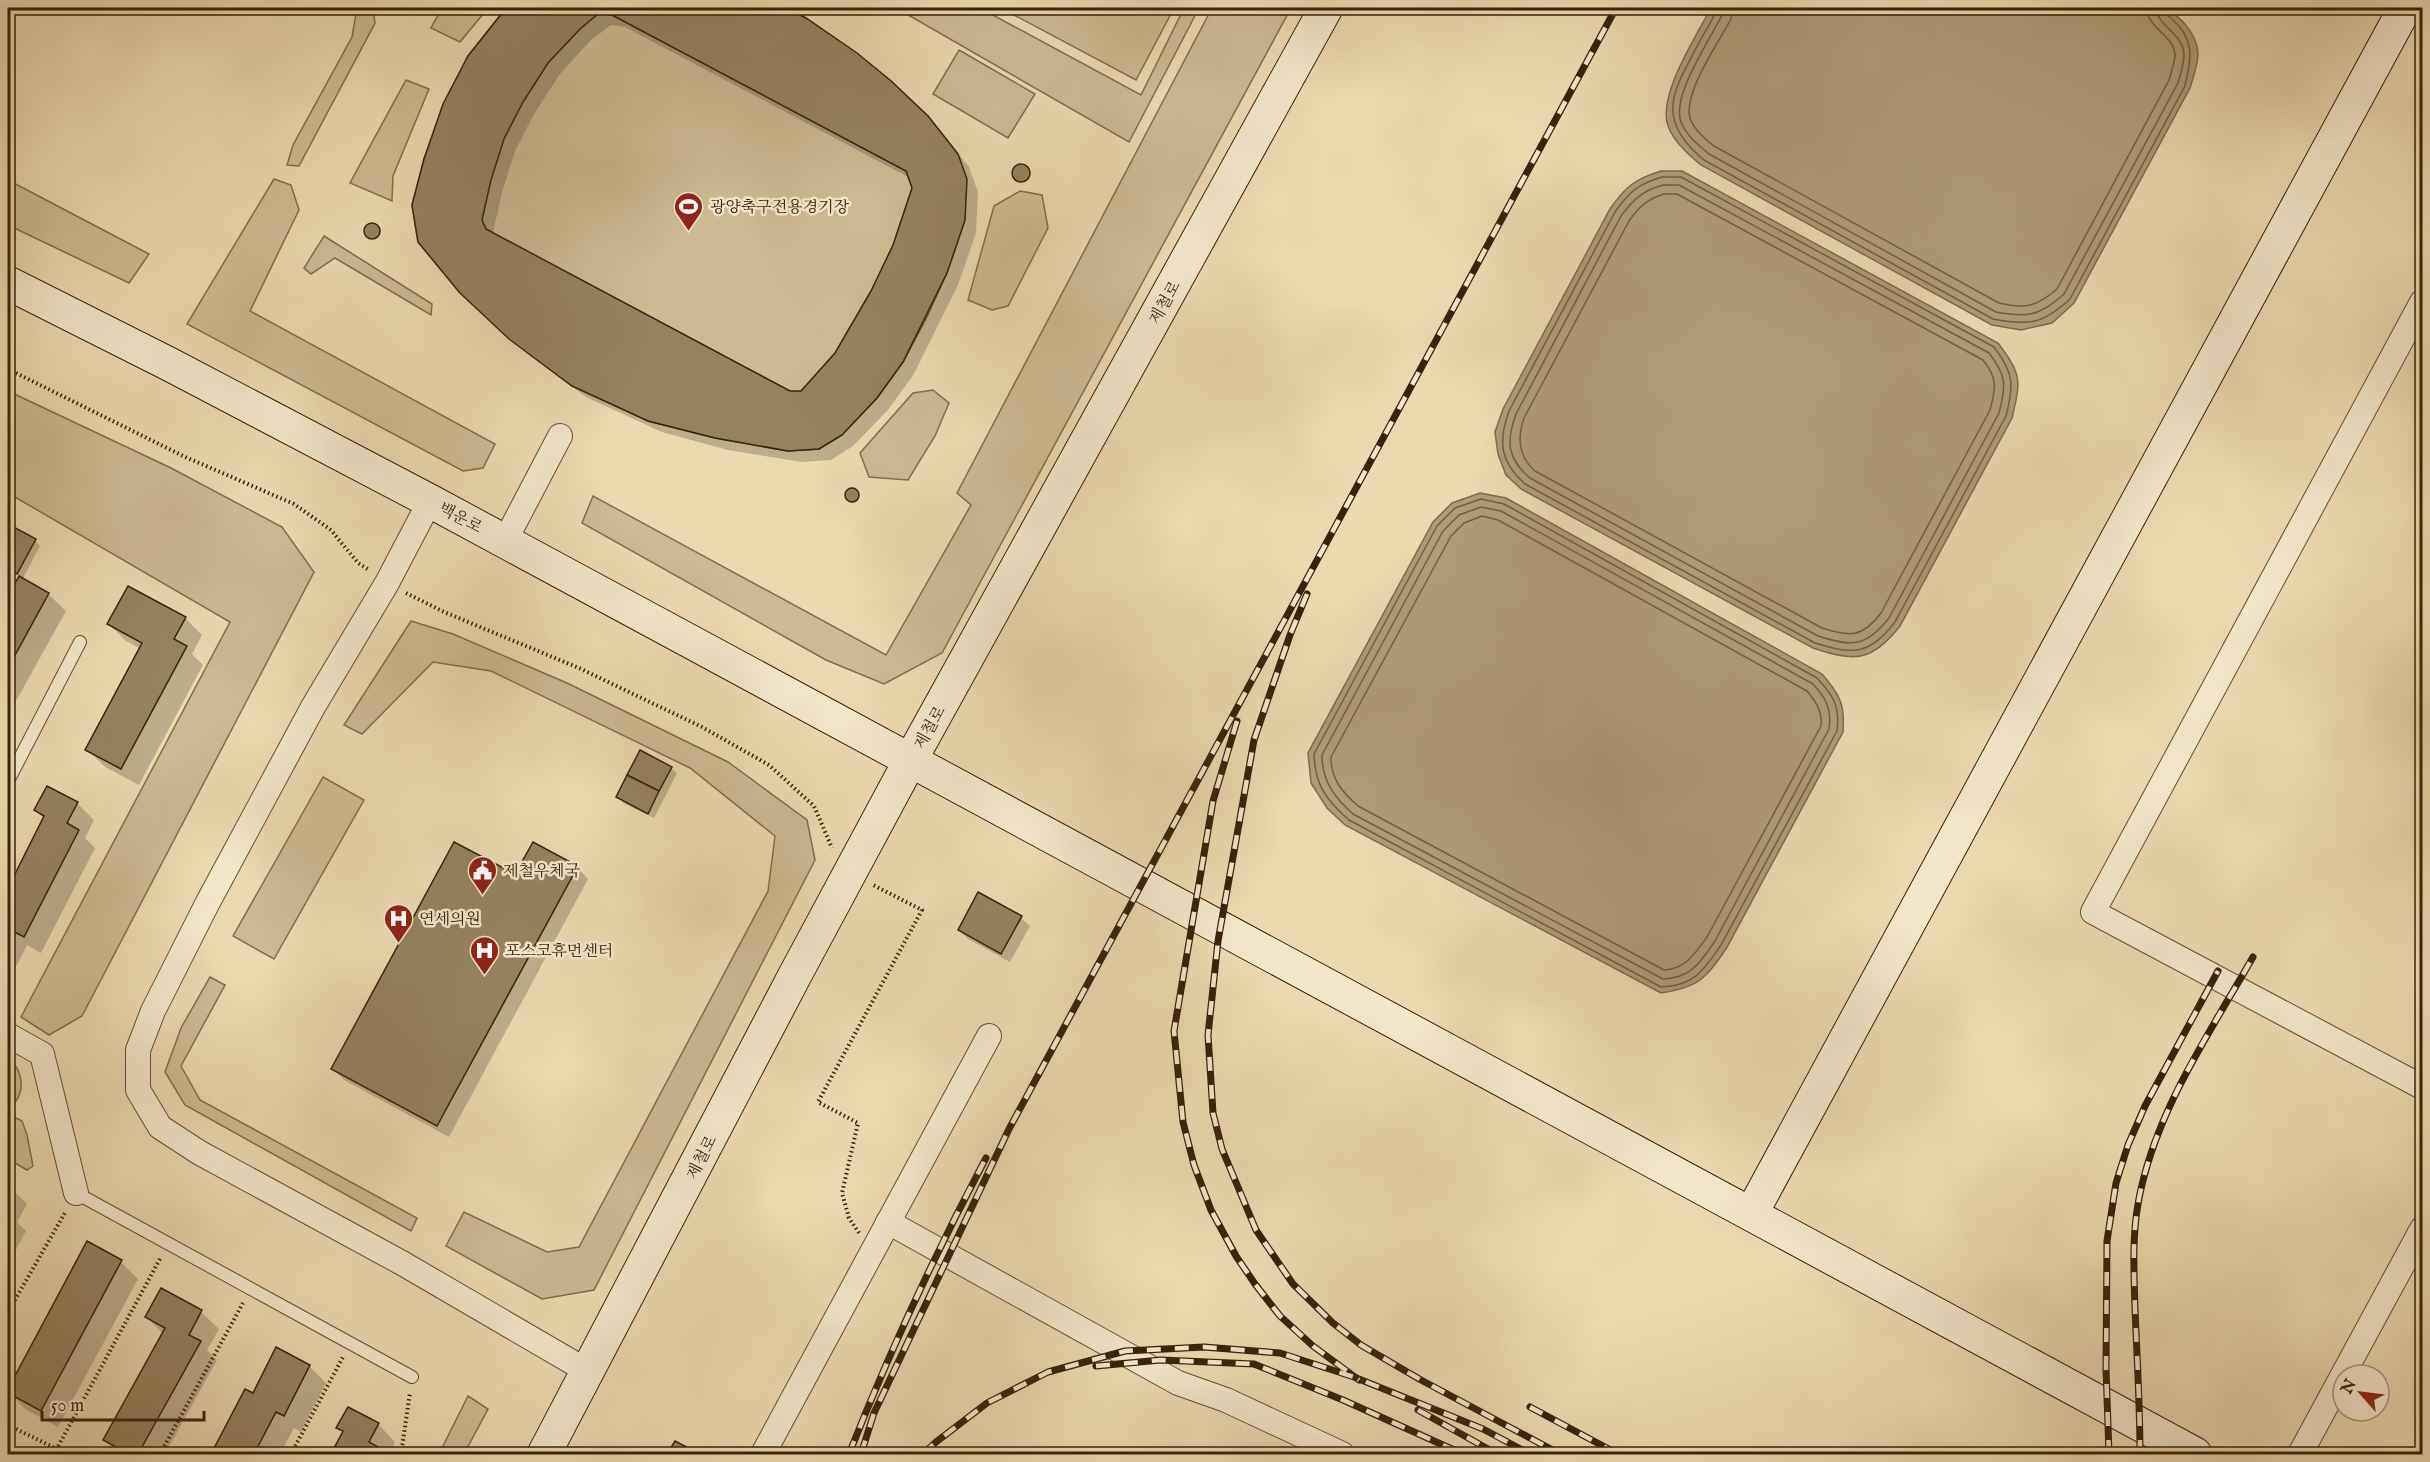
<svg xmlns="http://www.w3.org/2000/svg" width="2430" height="1462" viewBox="0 0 2430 1462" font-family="'IM FELL English','Noto Serif KR',serif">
	<rect width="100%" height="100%" fill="#ebd9af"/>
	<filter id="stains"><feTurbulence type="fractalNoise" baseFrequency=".00333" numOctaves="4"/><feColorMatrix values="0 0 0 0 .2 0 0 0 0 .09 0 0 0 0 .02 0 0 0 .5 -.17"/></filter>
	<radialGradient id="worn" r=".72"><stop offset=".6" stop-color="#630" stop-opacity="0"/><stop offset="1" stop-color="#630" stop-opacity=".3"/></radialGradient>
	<!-- green -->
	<g fill="#ccba93" stroke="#826e4e" stroke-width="1.5">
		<polygon points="346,8 373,8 375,23 299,166 287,165 293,145 352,37 356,14"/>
		<polygon points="442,8 488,8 460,42 431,28"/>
		<polygon points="506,8 786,8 806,18 890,80 928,116 958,154 965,220 947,273 926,319 903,362 877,398 842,435 819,449 788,451 715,438 648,421 460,293 418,242 412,205 424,159 444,104 468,56"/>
		<polygon points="896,8 980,8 1141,95 1184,8 1199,8 1129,142"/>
		<polygon points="1001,8 1174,8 1136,80"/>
		<polygon points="1212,8 1291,8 942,653 884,684 826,660 582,523 593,496 886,655 971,505 957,493"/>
		<polygon points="959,50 1035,94 1008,138 933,94"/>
		<polygon points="406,80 429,89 393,176 392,201 350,183"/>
		<polygon points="274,179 291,185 299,210 250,311 495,444 483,468 463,471 187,324"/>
		<polygon points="8,180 149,254 129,283 8,225"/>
		<polygon points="1020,191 1042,195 1048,228 1008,306 992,310 968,300 994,206"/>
		<polygon points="324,236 432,304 431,315 335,258 311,274 304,268"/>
		<polygon points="933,390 949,403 935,436 908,480 869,477 860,453 913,393"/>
		<polygon points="8,391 171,468 282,527 314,572 82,1016 49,1035 21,1017 230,622 8,493"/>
		<polygon points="411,621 453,634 567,683 728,762 807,820 815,860 594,1290 542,1299 446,1246 464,1212 547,1252 579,1247 768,891 775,836 690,768 491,671 433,662 362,734 344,725"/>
		<polygon points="323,777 364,800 274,959 233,936"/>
		<polygon points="210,977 225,985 181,1066 200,1100 417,1218 411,1231 185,1105 165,1072 181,1028"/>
		<path d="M8,1057C24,1071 27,1095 8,1109Z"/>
		<polygon points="12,1116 22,1121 27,1135 33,1166 27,1170 8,1159 8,1117"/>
		<polygon points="468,1396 488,1409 464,1454 439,1454"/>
	</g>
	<!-- water -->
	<g fill="#ae9b77" stroke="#7e6b4b" stroke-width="1.5">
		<path d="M1711,8H2165C2180,16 2198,35 2198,54C2198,64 2193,78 2190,88L2074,303L2052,323L2021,330L1992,325L1701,165C1689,155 1674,142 1668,126C1657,96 1697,35 1711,8Z"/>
		<path d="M1661,171H1682L1998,343C2022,375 2021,380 2012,418L1900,626C1872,662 1855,662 1813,648L1521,489L1506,475L1498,454L1495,432L1503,409L1610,209C1625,187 1635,179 1661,171Z"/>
		<path d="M1480,493L1506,498L1822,674C1840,695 1845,704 1843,732L1726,949C1705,979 1699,987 1661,993L1345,825L1327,808L1311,783L1308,753L1433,522L1452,503Z"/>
	</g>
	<!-- shadow -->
	<g fill="#0003" fill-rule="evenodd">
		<path d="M508,8H782L805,20L927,117L940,130L969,167L978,192L976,233L958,285L914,374L888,410L853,446L831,460L801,462L728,450L662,432L586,397L523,350L474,305L496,21ZM611,25L625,27L910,178L913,188L895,246L872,291L837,353L802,392H789L493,233L502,192L515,151L534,114L560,74L591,40Z"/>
		<circle cx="1023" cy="174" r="8"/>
		<circle cx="374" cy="232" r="7"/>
		<circle cx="853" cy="497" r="6"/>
		<polygon points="8,526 35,540 40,546 22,580 48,594 66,611 12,708 8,706 8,600 20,577 8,570"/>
		<polygon points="185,618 202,635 192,654 203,665 139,785 105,767 87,749 141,649 126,641 109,624"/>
		<polygon points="671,768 677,773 654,818 623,803 618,797"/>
		<polygon points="77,803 94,820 85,838 95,848 41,953 27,945 17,965 8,960 8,891 45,819 36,810"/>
		<polygon points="577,867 588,879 449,1137 344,1080 333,1068 516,877"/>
		<polygon points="979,894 1021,918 1030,926 1010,962 968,939 959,930"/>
		<polygon points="8,1185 27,1204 17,1222 26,1231 8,1265"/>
		<polygon points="88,1243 121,1262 138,1279 58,1427 25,1409 8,1391"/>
		<polygon points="162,1290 201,1312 219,1329 207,1350 217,1360 165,1454 119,1454 104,1440 163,1334 147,1317"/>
		<polygon points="309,1366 326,1383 301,1432 294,1428 280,1454 212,1454 245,1391 253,1395"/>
		<polygon points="378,1424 395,1442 389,1454 333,1454 344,1433 338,1427"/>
		<polygon points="8,1448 12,1450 17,1454 8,1454"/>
	</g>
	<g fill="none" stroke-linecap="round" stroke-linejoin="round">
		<!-- shore -->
		<g stroke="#725f40" stroke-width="1.5">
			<path d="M1716,8C1715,18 1707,28 1702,37C1676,88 1651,116 1704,160L1993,319C2029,326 2043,324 2070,299L2185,86C2191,58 2196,40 2171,18C2166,14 2164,15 2163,8"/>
			<path d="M1724,8L1722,15C1710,40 1671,96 1681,122C1686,135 1698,145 1709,154L1996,312C2027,318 2040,316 2064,294L2178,83C2180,75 2184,64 2184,55C2184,34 2157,26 2156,8"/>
			<path d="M1733,8L1731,19C1719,42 1683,93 1690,118C1693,129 1705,139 1714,146L1999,303C2025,309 2036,307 2057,289L2169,80C2171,73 2174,64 2175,56C2175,35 2147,29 2147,8"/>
			<path d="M1662,177H1681L1994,347C2014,373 2014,385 2006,416L1895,622C1870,655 1853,655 1815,643L1525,484C1500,462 1498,442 1509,411L1615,212C1629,192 1638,184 1662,177Z"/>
			<path d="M1663,185H1679L1989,353C2007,376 2006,386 1999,413L1889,618C1866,647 1852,647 1818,636L1530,478C1507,459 1506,441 1516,414L1621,216C1633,200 1643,190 1663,185Z"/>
			<path d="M1664,194H1677L1983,360C1998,379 1996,387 1990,410L1881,613C1862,638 1850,637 1822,628L1535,471C1518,456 1517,438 1524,418L1629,221C1639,207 1647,199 1664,194Z"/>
			<path d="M1481,499L1504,504L1817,678C1834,696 1840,707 1837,731L1721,945C1704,970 1694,986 1661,987L1349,820C1326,800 1315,785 1314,754L1437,526L1455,508Z"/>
			<path d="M1481,507L1501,511L1813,684C1826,698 1832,709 1829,729L1715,941C1700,963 1691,978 1663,979L1353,814C1334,797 1322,781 1322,755L1443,531L1459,515Z"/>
			<path d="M1482,516L1498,520L1807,691C1817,703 1822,711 1821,726L1707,937C1695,953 1686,969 1664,970L1358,806C1342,792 1331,779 1331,757L1451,536L1464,523Z"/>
		</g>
	</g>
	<!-- building -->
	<g fill="#958260" stroke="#37230a" stroke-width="1.5" fill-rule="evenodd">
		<path d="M506,8H786L806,18L857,53L890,80L928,116L958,154L967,179L965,220L947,273L903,362L877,398L842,435L819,449L788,451L715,438L648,421L572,386L509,339L460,293L418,242L412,205L424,159L443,104L468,56ZM598,14L612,15L906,171L912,188L893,245L871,291L835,353L801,391H790L486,229L482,220L491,180L504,139L523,102L548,63L580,29Z"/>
		<circle cx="1021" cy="173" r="9"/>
		<circle cx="372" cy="231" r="8"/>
		<circle cx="852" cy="495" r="7"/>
		<polygon points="8,524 36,539 17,574 8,569"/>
		<polygon points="19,576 49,593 8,668 8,596"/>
		<polygon points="128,586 186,617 174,639 187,646 121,769 85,750 142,643 107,624"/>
		<polygon points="640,750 672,767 659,791 627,775"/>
		<polygon points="627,775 659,791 648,814 616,797"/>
		<polygon points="47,786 78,802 67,823 79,830 24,937 9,929 8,932 8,888 44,816 34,810"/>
		<polygon points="454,842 515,874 533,842 578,866 437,1126 331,1069"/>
		<polygon points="978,892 1022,916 1001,954 958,930"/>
		<polygon points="87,1241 122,1260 41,1411 8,1393 8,1389"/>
		<polygon points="161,1288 202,1310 189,1335 201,1341 138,1454 129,1454 103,1440 165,1328 145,1317"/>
		<polygon points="276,1347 310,1365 284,1416 276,1412 254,1454 211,1454 245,1389 253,1393"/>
		<polygon points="348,1407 379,1423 369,1442 380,1448 377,1454 331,1454 343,1431 336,1428"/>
		<polygon points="675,1441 700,1454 667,1454"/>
	</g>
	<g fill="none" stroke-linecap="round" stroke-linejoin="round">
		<defs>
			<g id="lane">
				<polyline points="8,781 80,642"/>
				<polyline points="76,1193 412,1377"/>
			</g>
			<g id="street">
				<polyline points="2422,302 2093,912 2422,1087"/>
				<polyline points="430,501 387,583 313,707 207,904 153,1011 138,1050 138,1090 160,1127 200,1153 402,1263 589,1372"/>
				<polyline points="505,541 560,436"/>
				<polyline points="8,1035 42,1054 76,1193"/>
				<polyline points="888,1222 1178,1383 1226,1400 1342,1454"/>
				<polyline points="763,1454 989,1036"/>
				<polyline points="2300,1454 2422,1229"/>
			</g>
			<g id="secondary">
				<polyline points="8,283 169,364 430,501 2195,1454"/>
				<polyline points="1751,1214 2405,8"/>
				<polyline points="544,1454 795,975 911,759 1326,8"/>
			</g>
		</defs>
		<!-- lane casing -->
		<use href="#lane" stroke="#645033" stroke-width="14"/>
		<!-- street casing -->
		<use href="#street" stroke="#645033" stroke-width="26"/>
		<!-- secondary casing -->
		<use href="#secondary" stroke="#37230a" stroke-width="35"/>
		<!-- path -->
		<g stroke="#37230a" stroke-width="4" stroke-dasharray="1.5 3" stroke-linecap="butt">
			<polyline points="8,369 183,456 294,504 331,530 358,563 369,570"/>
			<polyline points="406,593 444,612 579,668 702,727 769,765 814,806 832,848"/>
			<polyline points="859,1233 849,1218 842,1193 858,1123 818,1102 922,910 873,885"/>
			<polyline points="8,1312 66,1211"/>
			<polyline points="8,1425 67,1454"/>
			<polyline points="54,1454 161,1257"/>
			<polyline points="160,1454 243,1303"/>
			<polyline points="291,1454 343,1357"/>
			<polyline points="401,1454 410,1393"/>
		</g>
		<!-- lane -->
		<use href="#lane" stroke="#f2e6cb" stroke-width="12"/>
		<!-- street -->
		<use href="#street" stroke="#f2e6cb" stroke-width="24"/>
		<!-- secondary -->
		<use href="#secondary" stroke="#f2e6cb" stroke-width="33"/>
		<defs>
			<g id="rail">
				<polyline points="1307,594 1290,635 1254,740 1218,941 1208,1035 1213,1113 1222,1149 1256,1230 1293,1284 1333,1323 1361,1345 1421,1380 1560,1454"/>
				<polyline points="1237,721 1213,801 1174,1031 1183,1122 1194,1165 1211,1210 1236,1256 1255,1284 1280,1316 1313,1346 1359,1380"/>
				<polyline points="1096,1366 1161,1360 1254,1364 1343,1400 1463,1454"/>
				<polyline points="1530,1407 1618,1454"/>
				<polyline points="1418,1410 1497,1454"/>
				<path d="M849,1454C889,1353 935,1254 986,1158"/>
				<polyline points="861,1454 874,1413 1009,1129 1616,8"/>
				<polyline points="923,1454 936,1442 987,1403 1048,1372 1125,1351 1204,1347 1280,1353 1354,1377 1483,1429 1530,1454"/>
				<polyline points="2109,1454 2106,1369 2107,1241 2116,1183 2128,1145 2145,1106 2218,971"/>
				<path d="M2140,1454C2140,1406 2137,1357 2135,1309C2134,1274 2132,1238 2138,1204C2154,1113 2208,1036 2253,957"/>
			</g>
		</defs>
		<!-- rail casing -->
		<use href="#rail" stroke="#37230a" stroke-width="7"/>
		<!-- rail -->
		<use href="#rail" stroke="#f2e6cb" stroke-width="4.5" stroke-dasharray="14" stroke-linecap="butt"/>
	</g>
	<!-- icons -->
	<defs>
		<symbol id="stadium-pin" viewBox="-11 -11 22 30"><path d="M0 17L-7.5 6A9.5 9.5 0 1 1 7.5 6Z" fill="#8f2418" stroke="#f2e6cb"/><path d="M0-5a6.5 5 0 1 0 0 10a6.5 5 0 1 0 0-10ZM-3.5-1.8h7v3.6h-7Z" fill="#fff"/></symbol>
		<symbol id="civic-pin" viewBox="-11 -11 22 30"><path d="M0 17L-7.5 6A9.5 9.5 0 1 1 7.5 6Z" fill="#8f2418" stroke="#f2e6cb"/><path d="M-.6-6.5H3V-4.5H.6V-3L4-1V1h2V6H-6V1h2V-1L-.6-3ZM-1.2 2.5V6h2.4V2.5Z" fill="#fff"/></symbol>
		<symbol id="hospital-pin" viewBox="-11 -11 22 30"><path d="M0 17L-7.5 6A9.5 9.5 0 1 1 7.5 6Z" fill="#8f2418" stroke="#f2e6cb"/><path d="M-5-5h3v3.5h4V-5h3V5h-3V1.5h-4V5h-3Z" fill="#fff"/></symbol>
	</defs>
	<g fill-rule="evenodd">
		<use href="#stadium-pin" x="672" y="190" width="33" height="45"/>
		<use href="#civic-pin" x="466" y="854" width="33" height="45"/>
		<use href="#hospital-pin" x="382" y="902" width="33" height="45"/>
		<use href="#hospital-pin" x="468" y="934" width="33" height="45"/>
	</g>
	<g text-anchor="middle" stroke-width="5" stroke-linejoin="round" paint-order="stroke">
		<!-- poi labels -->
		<g font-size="16" fill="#37230a" stroke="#f2e6cb" text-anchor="start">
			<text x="710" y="212">광양축구전용경기장</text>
			<text x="503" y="876">제철우체국</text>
			<text x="419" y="924">연세의원</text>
			<text x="505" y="956">포스코휴먼센터</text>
		</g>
		<!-- street labels -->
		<g font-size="16" fill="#37230a" stroke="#f2e6cb">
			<text transform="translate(1164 302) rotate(-61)" y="6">제철로</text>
			<text transform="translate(461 517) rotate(28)" y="6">백운로</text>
			<text transform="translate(929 727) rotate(-61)" y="6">제철로</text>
			<text transform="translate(701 1157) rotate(-63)" y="6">제철로</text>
		</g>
	</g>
	<!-- margin -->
	<rect width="2430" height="1462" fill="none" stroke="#ebd9af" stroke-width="30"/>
	<rect x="9" y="9" width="2412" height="1444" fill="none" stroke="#37230a" stroke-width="3"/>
	<rect x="15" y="15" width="2400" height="1432" fill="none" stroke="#37230a" stroke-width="1.5"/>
	<!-- north arrow -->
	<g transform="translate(2361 1393) rotate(298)"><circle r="28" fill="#f2e6cb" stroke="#a7987e" stroke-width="1.5"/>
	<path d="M0-4.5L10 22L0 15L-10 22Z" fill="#8f2418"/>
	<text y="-9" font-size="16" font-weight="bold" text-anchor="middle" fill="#37230a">N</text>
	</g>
	<!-- scale -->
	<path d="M42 1411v9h162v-9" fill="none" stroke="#37230a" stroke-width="3"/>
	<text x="51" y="1411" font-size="18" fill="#37230a" stroke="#f2e6cb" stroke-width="4.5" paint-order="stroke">50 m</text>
	<rect width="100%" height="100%" filter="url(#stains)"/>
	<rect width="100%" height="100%" fill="url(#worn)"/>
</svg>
